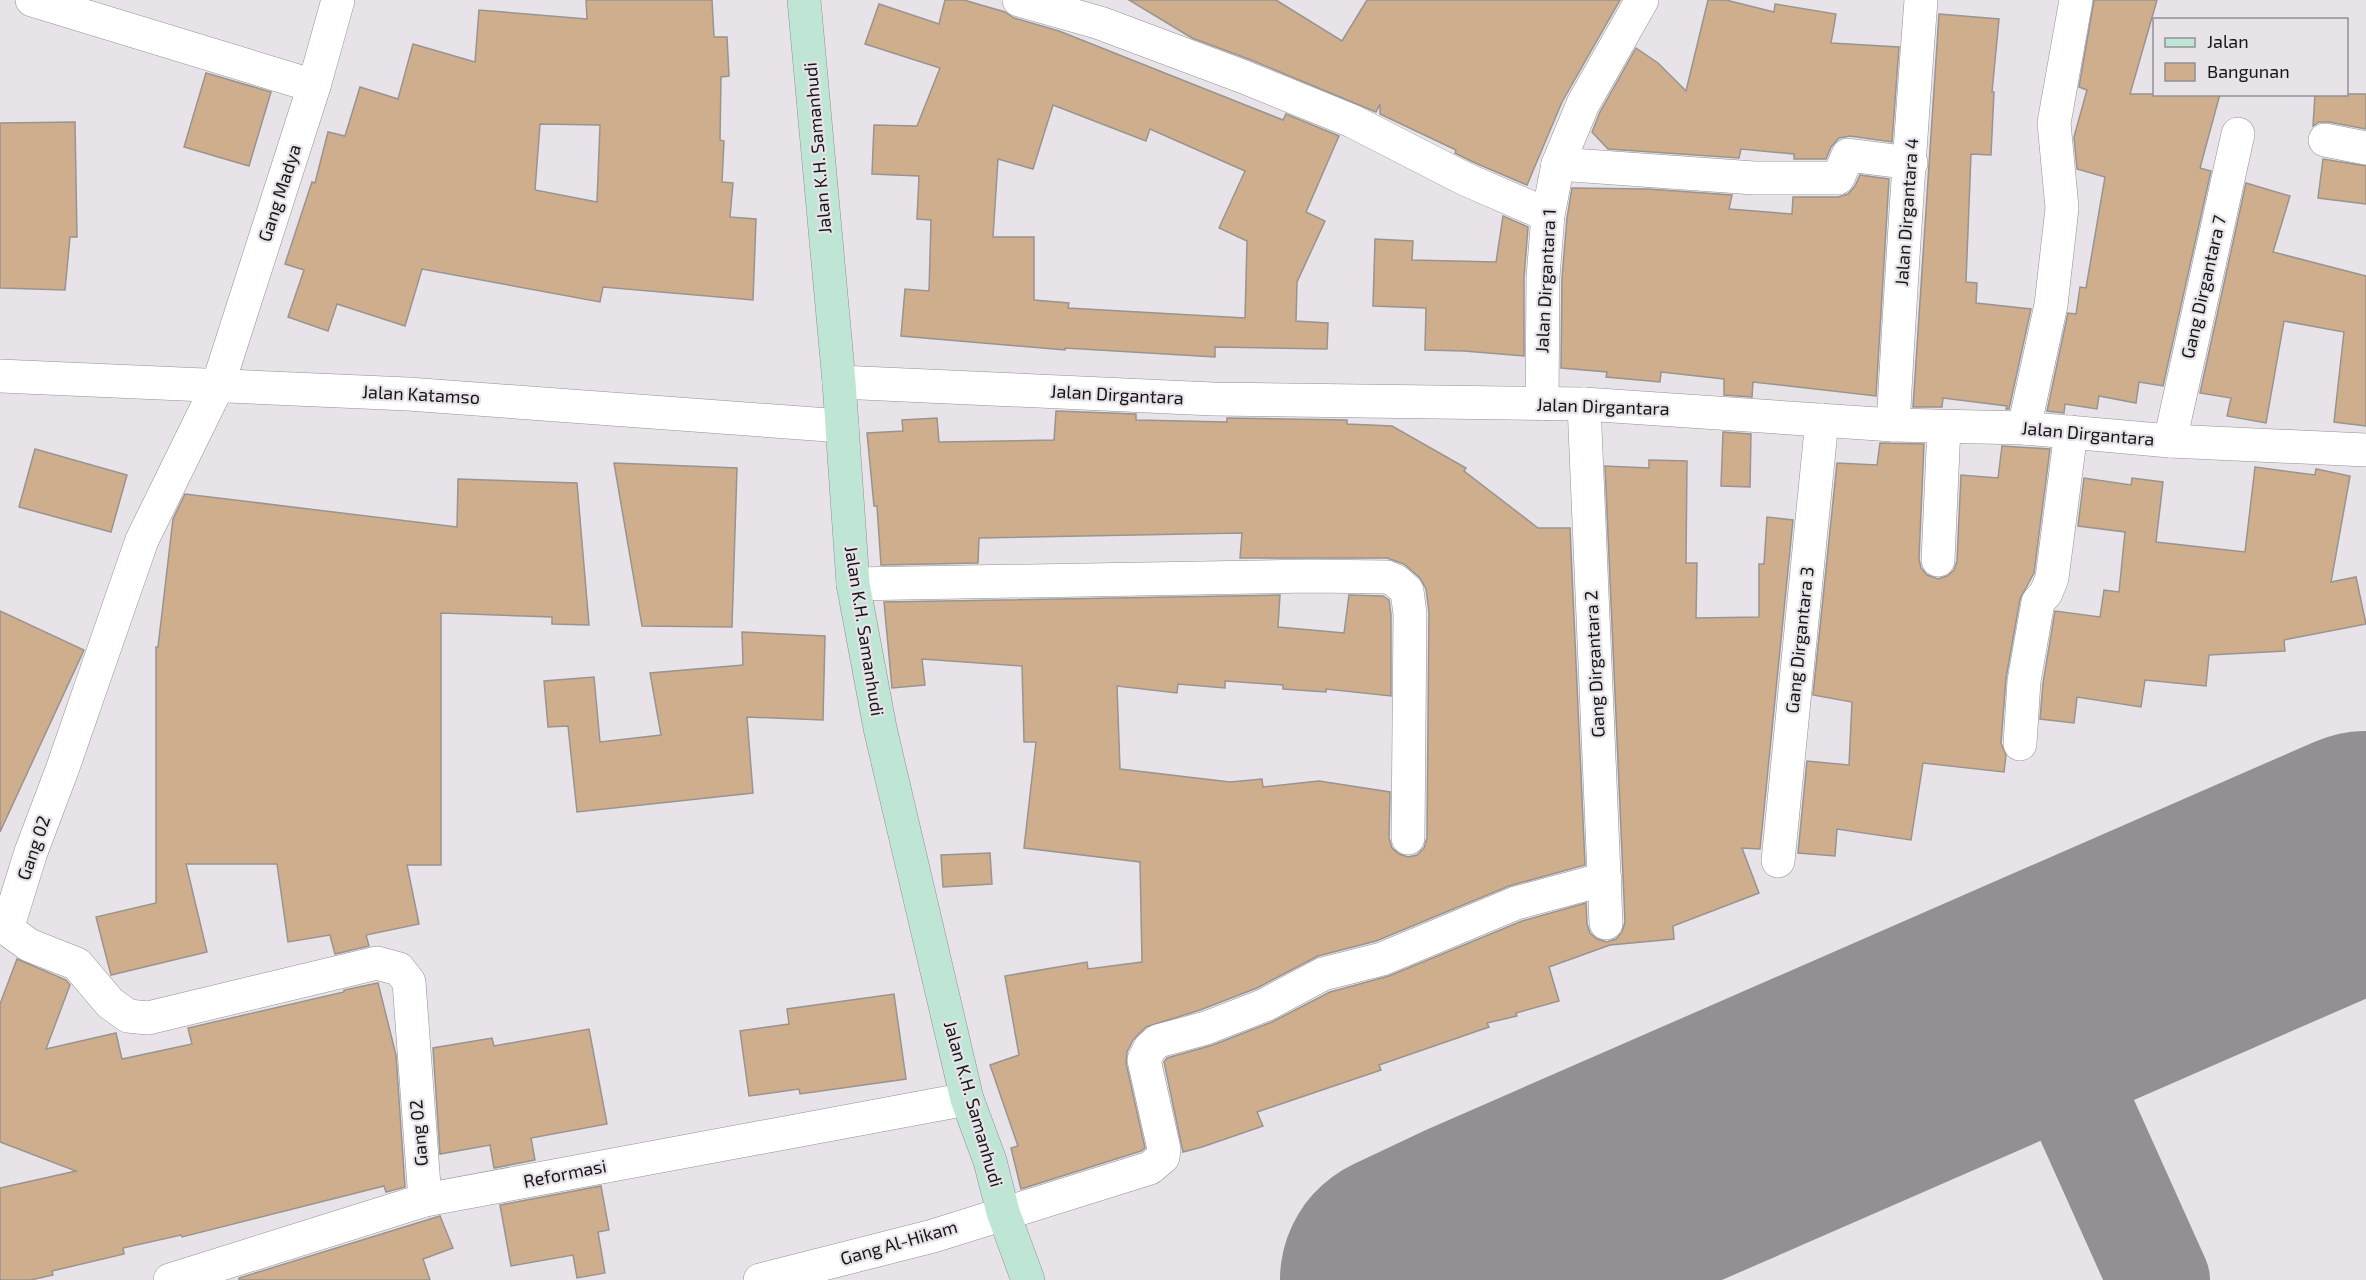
<svg xmlns="http://www.w3.org/2000/svg" width="2366" height="1280" viewBox="0 0 2366 1280" font-family="'Exo 2',sans-serif">
	<rect width="100%" height="100%" fill="#e7e3e9"/>
	<g fill="none" stroke-linecap="round" stroke-linejoin="round">
		<!-- taxiway -->
		<g stroke="#929094" stroke-width="102">
			<polyline points="1930,1051 2024,1053 2055,1067 2070,1082 2159,1280"/>
			<polyline points="2070,1082 2061,1048 2077,1018 2108,972"/>
			<path d="M1480,1246C1515,1249 1540,1250 1564,1280"/>
			<path d="M1568,1280C1569,1243 1575,1226 1596,1195"/>
		</g>
		<!-- runway -->
		<polyline stroke="#929094" stroke-width="256" points="1408,1280 1480,1246 2366,859"/>
	</g>
	<!-- building -->
	<g fill="#ceae8c" stroke="#99948f" stroke-width="1.5" fill-rule="evenodd">
		<path d="M586,0H712L714,37H727L729,76L721,77L720,140L724,141L722,182L733,183L730,217L756,219L753,300L603,287L600,302L422,269L405,326L337,304L328,331L288,317L304,270L285,264L312,182L315,183L328,132L345,136L360,87L398,99L413,44L475,62L479,10L587,19ZM540,124L600,125L597,202L535,190Z"/>
		<path d="M945,0H964L1005,12L1014,18L1059,31L1283,120L1286,114L1339,136L1306,212L1325,221L1297,282L1296,321L1328,323L1327,349L1215,347V357L1065,348V350L901,336L905,289L929,291L931,220L917,219L919,176L872,174L874,125L917,126L940,68L865,44L879,4L939,24ZM1053,105L1146,141L1150,129L1245,171L1219,228L1247,241L1245,318L1068,308L1069,303L1034,300V237H993L998,159L1033,169Z"/>
		<polygon points="1129,0 1276,0 1342,41 1367,0 1620,0 1562,102 1527,185 1473,162 1455,153 1456,150 1380,114 1380,104 1376,112 1251,60 1192,38"/>
		<polygon points="1708,0 1726,0 1774,12 1775,4 1836,14 1831,43 1899,47 1892,142 1850,136 1839,138 1831,147 1826,159 1794,159 1794,154 1741,149 1739,158 1608,149 1592,132 1600,112 1636,48 1658,63 1686,91"/>
		<polygon points="2094,0 2157,0 2130,94 2220,94 2200,168 2211,171 2163,386 2139,382 2136,403 2099,396 2097,409 2065,404 2064,413 2047,411 2068,313 2076,314 2080,287 2086,288 2105,177 2077,169 2074,137 2087,90 2079,87"/>
		<polygon points="1939,14 1999,19 1992,92 1994,92 1991,155 1971,154 1966,282 1977,283 1976,303 2031,309 2009,409 2006,409 2007,406 1943,398 1942,407 1913,407"/>
		<polygon points="206,73 271,92 249,166 184,147"/>
		<polygon points="2315,94 2366,94 2366,129 2329,122 2319,122 2313,126"/>
		<polygon points="75,122 77,237 70,237 65,290 0,288 0,123"/>
		<polygon points="2323,159 2366,166 2366,204 2318,198"/>
		<polygon points="1860,175 1889,179 1876,396 1753,382 1752,397 1724,395 1724,379 1661,372 1660,382 1606,377 1607,372 1561,368 1562,278 1567,218 1572,188 1648,189 1732,195 1729,209 1792,214 1793,197 1838,197 1848,194 1855,186"/>
		<polygon points="2246,183 2290,196 2273,252 2366,276 2366,426 2334,422 2344,332 2284,321 2266,423 2227,416 2231,398 2200,393"/>
		<polygon points="1503,216 1528,227 1524,277 1524,356 1464,351 1425,350 1426,308 1373,306 1375,239 1413,241 1412,260 1496,262"/>
		<polygon points="1056,411 1136,414 1136,420 1227,422 1227,418 1347,420 1347,424 1392,426 1466,468 1464,471 1538,528 1570,528 1585,865 1509,886 1376,941 1318,956 1257,988 1200,1010 1146,1027 1133,1040 1127,1052 1126,1063 1145,1148 1141,1151 1021,1189 1011,1148 1018,1146 990,1065 1019,1055 1005,976 1087,962 1088,969 1142,962 1140,862 1024,848 1036,742 1024,742 1022,666 922,659 925,685 892,688 884,602 1280,595 1278,627 1344,633 1349,595 1383,596 1389,600 1391,615 1391,696 1326,689 1326,692 1283,689 1283,685 1225,681 1225,688 1178,684 1177,693 1117,686 1120,769 1230,782 1262,779 1263,787 1319,781 1390,792 1389,838 1392,848 1399,854 1408,857 1417,855 1424,848 1427,838 1429,612 1426,589 1420,578 1404,564 1387,558 1240,558 1242,533 979,538 978,563 881,565 877,506 874,506 867,433 903,431 902,420 937,418 939,442 1054,440"/>
		<polygon points="1723,432 1751,434 1750,487 1721,486"/>
		<polygon points="1880,443 1924,444 1919,559 1921,568 1927,575 1938,579 1947,576 1954,570 1957,561 1961,475 1998,478 2002,446 2050,449 2034,573 2020,599 2006,678 2001,743 2006,755 2004,772 1923,763 1911,840 1837,829 1835,856 1798,853 1807,761 1849,765 1852,702 1813,695 1837,463 1877,465"/>
		<polygon points="35,449 127,475 111,532 19,507"/>
		<polygon points="1649,460 1687,461 1686,563 1697,563 1696,618 1759,617 1759,564 1764,564 1767,517 1793,520 1760,849 1742,848 1759,893 1673,926 1674,939 1610,945 1549,967 1559,1001 1516,1013 1517,1016 1487,1023 1489,1027 1379,1065 1381,1070 1257,1112 1263,1126 1202,1147 1183,1152 1164,1062 1167,1058 1213,1045 1272,1022 1330,992 1389,976 1522,921 1586,903 1587,924 1590,933 1597,939 1607,942 1616,939 1622,932 1625,922 1623,875 1605,466 1649,468"/>
		<polygon points="614,463 737,468 732,627 642,626"/>
		<polygon points="2255,467 2315,475 2316,469 2350,476 2331,582 2356,577 2366,624 2284,640 2285,651 2209,655 2206,686 2145,680 2141,707 2077,697 2074,723 2040,719 2043,683 2055,611 2100,617 2104,590 2119,592 2125,532 2078,526 2084,478 2131,485 2132,478 2163,482 2156,542 2245,552"/>
		<polygon points="458,479 577,483 589,625 552,624 552,617 441,613 441,865 407,865 419,924 366,935 369,946 335,954 330,935 288,942 277,864 186,864 207,952 111,975 96,917 156,903 156,647 158,647 173,519 185,494 457,527"/>
		<polygon points="0,611 84,650 0,832"/>
		<polygon points="742,632 825,636 823,720 747,717 753,793 577,812 568,726 548,727 544,681 594,677 600,742 661,735 650,673 743,665"/>
		<polygon points="990,853 992,884 943,887 941,855"/>
		<polygon points="17,959 66,980 70,985 46,1049 116,1033 122,1059 192,1044 188,1028 344,992 344,990 378,983 396,1055 405,1187 386,1192 384,1186 182,1237 181,1235 123,1248 124,1254 52,1271 53,1275 31,1280 0,1280 0,1188 76,1171 0,1142 0,1004"/>
		<polygon points="894,994 906,1079 800,1094 799,1089 749,1096 740,1031 789,1024 787,1009"/>
		<polygon points="589,1029 607,1124 531,1138 535,1160 494,1168 490,1145 440,1154 433,1048 492,1038 494,1046"/>
		<polygon points="601,1186 609,1230 598,1232 605,1273 577,1278 573,1255 511,1266 500,1205"/>
		<polygon points="440,1216 453,1248 423,1259 430,1280 239,1280 239,1278"/>
	</g>
	<g fill="none" stroke-linecap="round" stroke-linejoin="round">
		<defs>
			<g id="street">
				<polyline points="32,0 314,86"/>
				<polyline points="338,0 314,86 218,385 142,540 62,770 31,852 7,929 29,945 77,964 110,1003 128,1016 148,1018 377,963 399,969 409,982 425,1200"/>
				<polyline points="1019,0 1100,23 1244,77 1352,121 1465,179 1548,215"/>
				<polyline points="2325,140 2366,148"/>
				<polyline points="1558,164 1754,178 1838,178 1848,155 1911,163"/>
				<polyline points="0,376 408,394 842,426"/>
				<polyline points="839,382 1213,399 1584,404 1893,425 2024,428 2170,441 2366,450"/>
				<polyline points="1542,404 1543,277 1548,215 1558,164 1583,104 1642,0"/>
				<polyline points="1584,404 1606,923"/>
				<path d="M1893,425C1901,283 1910,142 1921,0"/>
				<polyline points="2024,428 2051,305 2062,208 2054,123 2076,0"/>
				<polyline points="2170,441 2238,134"/>
				<polyline points="1938,560 1944,427"/>
				<polyline points="853,584 1311,576 1387,577 1396,581 1407,591 1410,614 1408,838"/>
				<polyline points="2020,744 2024,681 2038,602 2046,593 2052,578 2071,432"/>
				<polyline points="1778,861 1822,420"/>
				<polyline points="170,1280 425,1200 967,1099"/>
				<polyline points="760,1280 933,1236 1150,1168 1163,1157 1164,1149 1144,1060 1150,1048 1158,1041 1206,1028 1265,1005 1323,974 1382,959 1516,903 1605,879"/>
			</g>
			<polyline id="secondary" points="804,0 839,382 853,584 880,728 967,1099 990,1161 1003,1212 1028,1280"/>
		</defs>
		<!-- street casing -->
		<use href="#street" stroke="#939095" stroke-width="34"/>
		<!-- secondary casing -->
		<use href="#secondary" stroke="#939095" stroke-width="34"/>
		<!-- street -->
		<use href="#street" stroke="#fff" stroke-width="33"/>
		<!-- secondary -->
		<use href="#secondary" stroke="#bfe5d4" stroke-width="33"/>
	</g>
	<g text-anchor="middle" stroke-width="4.5" stroke-linejoin="round" paint-order="stroke">
		<!-- street labels -->
		<g font-size="18" fill="#161517" stroke="#e7e3e9">
			<text transform="translate(818 148) rotate(-95)" y="6">Jalan K.H. Samanhudi</text>
			<text transform="translate(280 193) rotate(-72)" y="6">Gang Madya</text>
			<text transform="translate(1907 212) rotate(-86)" y="6">Jalan Dirgantara 4</text>
			<text transform="translate(1546 281) rotate(-87)" y="6">Jalan Dirgantara 1</text>
			<text transform="translate(2204 287) rotate(-77)" y="6">Gang Dirgantara 7</text>
			<text transform="translate(421 395) rotate(3)" y="6">Jalan Katamso</text>
			<text transform="translate(1117 395) rotate(3)" y="6">Jalan Dirgantara</text>
			<text transform="translate(1603 407) rotate(2)" y="6">Jalan Dirgantara</text>
			<text transform="translate(2088 434) rotate(5)" y="6">Jalan Dirgantara</text>
			<text transform="translate(864 631) rotate(81)" y="6">Jalan K.H. Samanhudi</text>
			<text transform="translate(1800 640) rotate(-84)" y="6">Gang Dirgantara 3</text>
			<text transform="translate(1595 664) rotate(-93)" y="6">Gang Dirgantara 2</text>
			<text transform="translate(34 848) rotate(-71)" y="6">Gang 02</text>
			<text transform="translate(973 1104) rotate(74)" y="6">Jalan K.H. Samanhudi</text>
			<text transform="translate(419 1133) rotate(-95)" y="6">Gang 02</text>
			<text transform="translate(565 1174) rotate(-11)" y="6">Reformasi</text>
			<text transform="translate(899 1243) rotate(-16)" y="6">Gang Al-Hikam</text>
		</g>
	</g>
	<!-- legend -->
	<rect x="2153" y="18" width="195" height="78" fill="#e7e3e9" stroke="#939195" stroke-width="1.5"/>
	<rect x="2165" y="38" width="30" height="9" fill="#bfe5d4" stroke="#939195" stroke-width="1.5"/>
	<text x="2207" y="48" font-size="18" fill="#161517">Jalan</text>
	<rect x="2165" y="63" width="30" height="18" fill="#ceae8c" stroke="#939195" stroke-width="1.5"/>
	<text x="2207" y="78" font-size="18" fill="#161517">Bangunan</text>
</svg>
